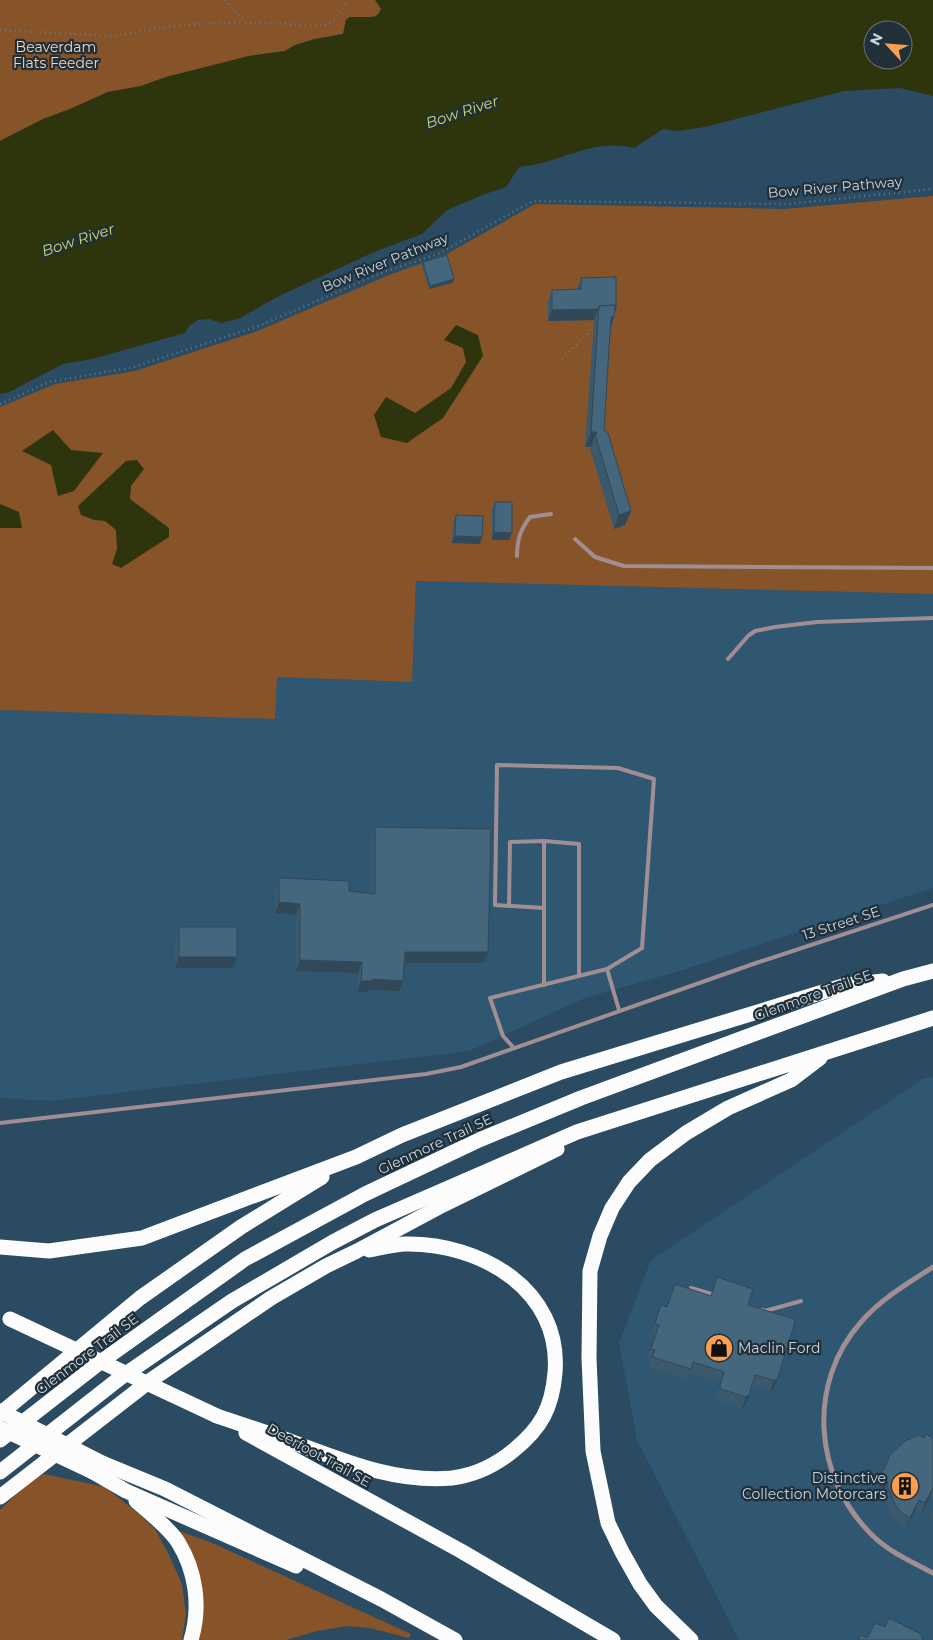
<svg xmlns="http://www.w3.org/2000/svg" width="933" height="1640" viewBox="0 0 933 1640" font-family="Montserrat,sans-serif">
	<rect width="100%" height="100%" fill="#2a4b61"/>
	<!-- built -->
	<g fill="#2f5771">
		<polygon points="416,581 933,594 933,888 683,970 585,998 469,1051 50,1101 0,1098 0,710 275,718 277,677 412,682"/>
		<polygon points="933,1077 933,1640 739,1640 637,1440 619,1343 651,1260 923,1079"/>
	</g>
	<!-- green -->
	<g fill="#87542a">
		<path d="M0,0H392C374,20 376,17 350,17L346,20L343,34L315,39L295,45L285,51L249,56L166,77L141,86L108,92L70,109L43,119L0,141Z"/>
		<polygon points="933,196 933,594 416,581 412,682 277,677 275,719 0,710 0,407 55,384 135,371 255,332 389,275 447,254 535,204 784,209"/>
		<polygon points="44,1474 105,1487 139,1514 155,1529 168,1553 182,1584 186,1614 182,1640 0,1640 0,1510 30,1481"/>
		<polygon points="179,1531 210,1542 411,1634 409,1638 370,1628 348,1626 317,1631 286,1640 199,1640"/>
	</g>
	<!-- water -->
	<g fill="#2e350c" fill-rule="evenodd">
		<path d="M375,0H933V96L900,88L844,91L705,127L677,131L663,129L634,148C602,140 576,153 546,162C537,164 528,166 519,167L506,187L485,194L447,210L422,234L374,252L279,296L238,319L221,323L209,319L198,320L189,326L185,333L92,359L63,364L7,393L0,394V141L43,119L70,109L108,92L141,86L166,77L249,56L285,51L295,45L315,39L343,34L346,20L350,17H374L378,15L381,9ZM873,30H903V60H873Z"/>
		<polygon points="456,325 478,335 483,356 443,418 407,443 381,437 374,415 386,397 415,413 451,388 466,362 463,348 444,340"/>
		<polygon points="53,430 71,450 103,453 74,491 58,496 51,465 22,451"/>
		<polygon points="137,460 144,469 131,486 130,499 169,528 169,537 121,568 112,564 117,549 116,530 105,521 94,520 81,515 78,506 126,461"/>
		<polygon points="0,504 19,512 22,528 0,528"/>
	</g>
	<g fill="none" stroke-linecap="round" stroke-linejoin="round">
		<!-- path -->
		<g stroke="#5e7a8d" stroke-width="2.5" stroke-dasharray="1 4" stroke-linecap="butt">
			<path d="M225,0L244,22C259,24 273,23 288,24C314,26 337,31 347,0"/>
			<polyline points="0,30 114,36 178,25 244,22"/>
			<polyline points="562,359 587,335 593,326"/>
			<polyline points="0,404 49,382 134,367 259,326 381,273 438,254 533,201 787,204 933,189"/>
		</g>
		<!-- service -->
		<g stroke="#a18e93" stroke-width="4">
			<polyline points="575,539 595,557 624,566 933,568"/>
			<path d="M517,556C517,541 520,530 530,517L551,514"/>
			<polyline points="728,659 748,636 755,631 775,627 817,622 933,618"/>
			<polyline points="544,841 579,844 579,976"/>
			<polyline points="509,906 510,842 544,841 544,985"/>
			<polyline points="607,969 619,1010"/>
			<polyline points="513,1047 503,1036 490,998 607,969 642,948 654,779 618,768 497,765 495,905 544,908"/>
			<polyline points="0,1123 426,1074 461,1067 756,963 933,905"/>
			<polyline points="691,1288 715,1295"/>
			<polyline points="762,1310 765,1311 801,1301"/>
		</g>
		<!-- minor -->
		<path stroke="#a18e93" stroke-width="5" d="M933,1267C908,1283 881,1299 861,1322C806,1384 814,1478 872,1535C889,1552 912,1562 933,1573"/>
		<!-- motorway -->
		<g stroke="#fcfcfc" stroke-width="15">
			<polyline points="0,1247 49,1251 142,1238 356,1157 402,1135 561,1072 846,985 883,981"/>
			<polyline points="0,1414 140,1298 241,1227 322,1177"/>
			<path d="M217,1416C243,1425 269,1433 295,1443C346,1462 397,1483 452,1478C476,1475 496,1465 514,1450C541,1428 552,1408 555,1373C562,1290 481,1243 406,1244C394,1244 381,1248 369,1250"/>
			<polyline points="246,1433 461,1551 613,1640"/>
			<polyline points="0,1440 99,1363 245,1259 365,1194 479,1140 581,1098 903,979 933,971"/>
			<polyline points="102,1463 165,1489 381,1599 455,1640"/>
			<polyline points="0,1472 120,1378 232,1301 333,1242 375,1220 577,1132 933,1018"/>
			<polyline points="93,1472 126,1491 296,1566"/>
			<polyline points="0,1497 151,1380 271,1298 326,1266 357,1251 443,1205 557,1149"/>
			<path d="M136,1501C149,1512 169,1528 178,1542C196,1571 201,1607 191,1640"/>
			<polyline points="691,1640 656,1606 640,1584 622,1552 608,1523 593,1451 589,1358 590,1271 600,1236 612,1208 629,1182 650,1160 686,1133 728,1108 791,1080 820,1058"/>
		</g>
		<!-- motorway-bridge -->
		<g stroke="#fcfcfc" stroke-width="15">
			<polyline points="10,1319 217,1416"/>
			<polyline points="0,1411 102,1463"/>
			<polyline points="0,1428 93,1472"/>
		</g>
	</g>
	<!-- wall -->
	<g fill="#3b596c">
		<polygon points="423,262 454,279 452,283 429,289 422,266"/>
		<polygon points="581,278 616,309 611,328 604,430 631,511 625,525 614,529 590,449 591,447 585,447 594,320 548,321 548,301 552,290 577,289"/>
		<polygon points="495,502 509,540 492,540 492,509"/>
		<polygon points="456,515 480,544 452,543 453,523"/>
		<polygon points="375,827 488,952 484,963 404,963 403,981 399,991 369,990 368,992 357,992 358,973 296,971 296,915 275,913 275,888 279,878 349,891 371,894 371,838"/>
		<polygon points="179,927 233,968 175,968 175,938"/>
		<polygon points="717,1277 748,1305 777,1380 773,1390 770,1391 752,1386 745,1406 742,1408 717,1400 716,1396 720,1383 689,1373 687,1380 648,1368 651,1361 647,1360 655,1336 651,1334 661,1305 667,1307 675,1284 711,1296"/>
		<polygon points="924,1438 933,1438 933,1501 929,1499 921,1514 915,1511 906,1529 897,1523 891,1515 884,1499 884,1493 877,1492 878,1481 882,1470 884,1470"/>
		<polygon points="933,1509 933,1522 931,1514"/>
	</g>
	<!-- shaded-wall -->
	<g fill="#304858">
		<polygon points="454,279 452,283 429,289 430,286"/>
		<polygon points="598,309 594,320 548,321 552,310"/>
		<polygon points="599,309 616,309 613,317 614,317 609,332"/>
		<polygon points="591,432 596,432 591,447 585,447"/>
		<polygon points="631,511 625,525 614,529 619,515"/>
		<polygon points="494,532 512,533 509,540 492,540"/>
		<polygon points="455,536 482,537 480,544 452,543"/>
		<polygon points="279,902 300,904 296,915 275,913"/>
		<polygon points="405,952 488,952 484,963 401,963"/>
		<polygon points="179,957 237,957 233,968 175,968"/>
		<polygon points="300,960 362,962 358,973 296,971"/>
		<polygon points="373,979 403,981 399,991 369,990 368,992 357,992 361,981"/>
		<polygon points="774,1380 777,1380 773,1390 770,1391"/>
		<polygon points="749,1395 745,1406 742,1408 746,1397"/>
		<polygon points="881,1481 888,1482 884,1493 877,1492"/>
		<polygon points="933,1488 929,1499 921,1514 925,1503"/>
		<polygon points="919,1500 915,1511 906,1529 910,1518"/>
	</g>
	<!-- building -->
	<g fill="#45677e" stroke="#304858">
		<polygon points="447,255 454,279 430,286 423,262"/>
		<polygon points="616,277 616,309 615,309 615,305 599,306 598,309 552,310 552,290 581,289 581,278"/>
		<polygon points="615,305 614,317 611,317 604,430 608,433 631,511 619,515 595,434 597,434 596,432 591,432 599,306"/>
		<polygon points="495,502 512,502 512,533 494,532"/>
		<polygon points="456,515 483,516 482,537 455,536"/>
		<polygon points="375,827 491,829 488,952 405,952 403,981 373,979 372,981 361,981 362,962 300,960 300,904 279,902 279,878 349,881 349,891 375,894"/>
		<rect x="179" y="927" width="58" height="30"/>
		<polygon points="717,1277 753,1289 748,1305 794,1319 795,1322 777,1380 774,1380 755,1375 749,1395 746,1397 721,1389 720,1385 724,1372 693,1362 691,1369 652,1357 655,1350 651,1349 659,1325 655,1323 661,1305 667,1307 675,1284 711,1296"/>
		<polygon points="926,1434 933,1438 933,1488 925,1503 919,1500 910,1518 901,1512 895,1504 888,1488 888,1482 881,1481 882,1470 884,1470 890,1455 905,1441 919,1435 924,1438"/>
		<polygon points="889,1618 921,1634 923,1640 858,1640 861,1635 867,1638 875,1623 885,1627"/>
	</g>
	<!-- icons -->
	<defs>
		<symbol id="shop-disc" viewBox="-11 -11 22 22"><circle r="9.5" fill="#fb9e50" stroke="#212f39"/><path d="M-5-2.5h2.3a2.7 3.5 0 0 1 5.4 0H5L5.5 6h-11ZM-1.5-2.5h3a1.5 2.3 0 0 0-3 0Z" fill="#111"/></symbol>
		<symbol id="building-disc" viewBox="-11 -11 22 22"><circle r="9.5" fill="#fb9e50" stroke="#212f39"/><path d="M-4-6H4V6H1V3H-1V6H-4ZM-2.5-4.3h1.7v1.8h-1.7ZM.8-4.3h1.7v1.8H.8ZM-2.5-1h1.7V.8h-1.7ZM.8-1h1.7V.8H.8Z" fill="#111"/></symbol>
	</defs>
	<g fill-rule="evenodd">
		<use href="#shop-disc" x="703" y="1332" width="32" height="32"/>
		<use href="#building-disc" x="889" y="1470" width="32" height="32"/>
	</g>
	<g text-anchor="middle" stroke-width="4.5" stroke-linejoin="round" paint-order="stroke">
		<!-- park labels -->
		<g font-size="14" fill="#fad6bc" stroke="#212f39">
			<text x="56" y="52">Beaverdam<tspan x="56" dy="16">Flats Feeder</tspan></text>
		</g>
		<!-- street labels -->
		<g font-size="14" fill="#c6d8e5" stroke="#212f39">
			<text transform="translate(835 187) rotate(-5)" y="5">Bow River Pathway</text>
			<text transform="translate(385 262) rotate(-22)" y="5">Bow River Pathway</text>
			<text transform="translate(841 923) rotate(-18)" y="5">13 Street SE</text>
			<text transform="translate(813 995) rotate(-20)" y="5">Glenmore Trail SE</text>
			<text transform="translate(435 1144) rotate(-25)" y="5">Glenmore Trail SE</text>
			<text transform="translate(87 1354) rotate(-37)" y="5">Glenmore Trail SE</text>
			<text transform="translate(319 1455) rotate(29)" y="5">Deerfoot Trail SE</text>
		</g>
		<!-- poi labels -->
		<g font-size="14" fill="#c6d8e5" stroke="#212f39" text-anchor="start">
			<text x="738" y="1353">Maclin Ford</text>
			<text x="886" y="1483" text-anchor="end">Distinctive<tspan x="886" dy="16">Collection Motorcars</tspan></text>
		</g>
		<!-- water labels -->
		<g font-size="15" font-style="italic" fill="#c6db71" stroke="#212f39">
			<text transform="translate(462 112) rotate(-18)" y="5">Bow River</text>
			<text transform="translate(78 240) rotate(-18)" y="5">Bow River</text>
		</g>
	</g>
	<!-- north arrow -->
	<g transform="translate(888 45) rotate(296)"><circle r="24" fill="#212f39" stroke="#63737e"/>
	<path d="M0-4L9 19L0 12L-9 19Z" fill="#fb9e50"/>
	<text y="-8" font-size="14" font-weight="bold" text-anchor="middle" fill="#c6d8e5">N</text>
	</g>
</svg>
